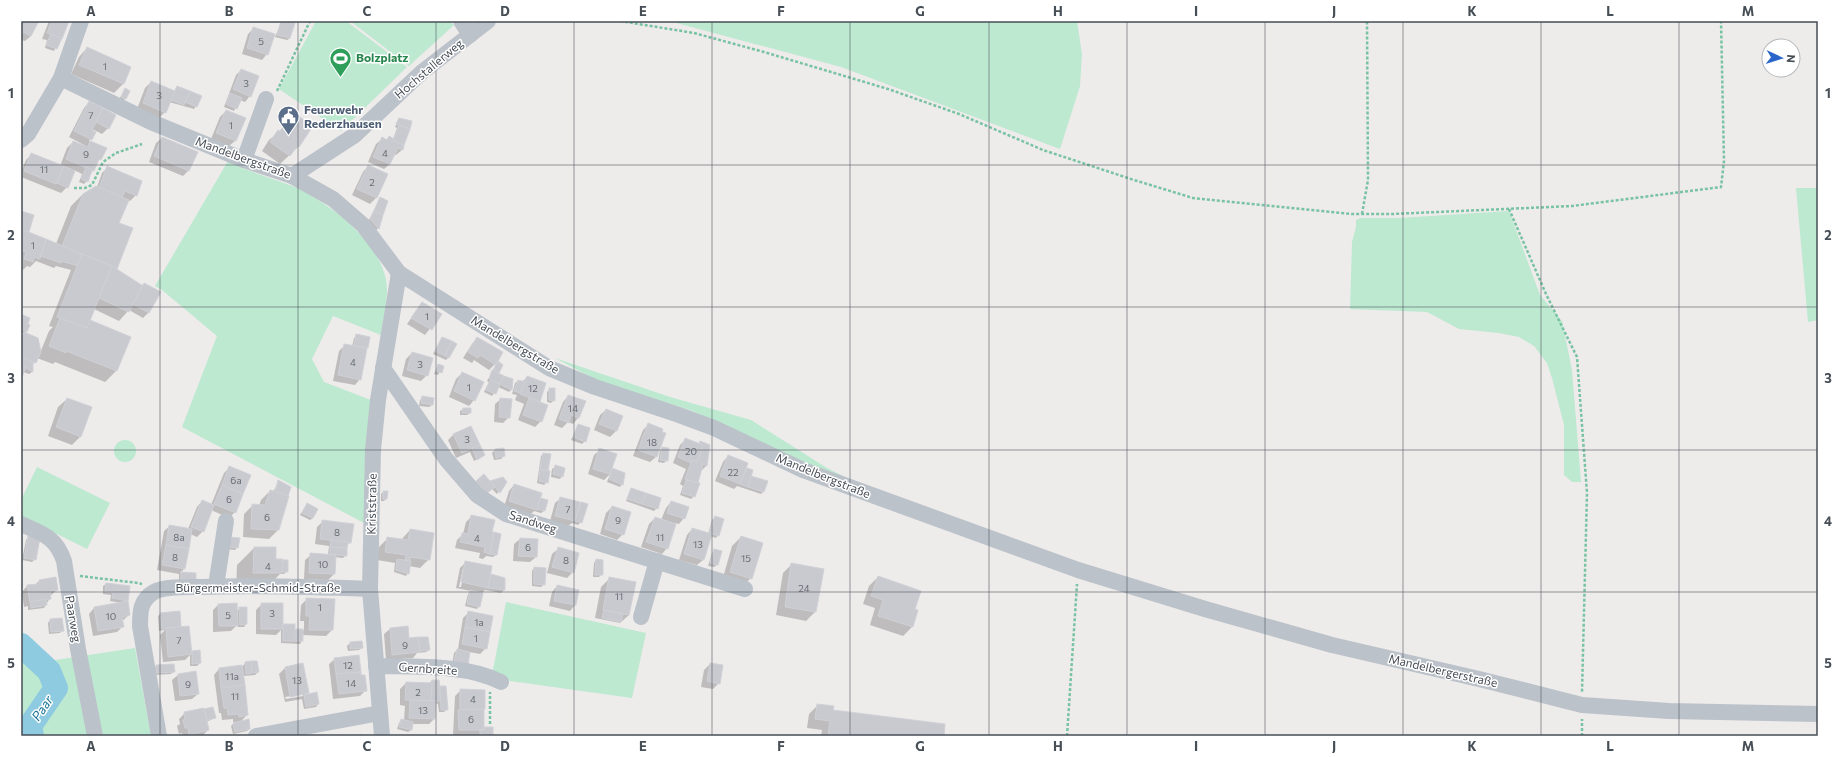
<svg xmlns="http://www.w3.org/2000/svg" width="1839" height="757" viewBox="0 0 1839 757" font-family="Commissioner,sans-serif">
	<rect width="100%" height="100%" fill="#eeebeb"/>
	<!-- green -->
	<g fill="#bce9d0">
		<polygon points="316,21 346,21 407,67 341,131 279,89"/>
		<polygon points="350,21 449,21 454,25 409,66"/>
		<polygon points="669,21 1077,21 1082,54 1080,86 1060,149 841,67"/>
		<path d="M228,161C250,173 274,178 297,188C332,205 386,246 387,289C387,304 383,320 381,335L333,316L312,359L324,382L371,400L366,524L182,427L217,336L162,290L155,286Z"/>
		<polygon points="1796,188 1818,188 1818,320 1808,322"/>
		<polygon points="1509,211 1540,295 1562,321 1572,370 1581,482 1572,482 1564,475 1564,425 1552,378 1547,363 1534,346 1519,337 1499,333 1459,329 1427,312 1350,309 1352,242 1356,227 1356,220 1360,218 1399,218"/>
		<polygon points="555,358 670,397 751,420 827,468 871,490 810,466 727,426 690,410 600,382"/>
		<circle cx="125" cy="451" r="11"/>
		<polygon points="37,467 110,503 87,549 21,516 21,500"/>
		<polygon points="506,602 646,633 632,698 510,681 493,670"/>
		<polygon points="135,648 151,736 99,736 82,656"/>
		<path d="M21,653L49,685C42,700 33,712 21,723Z"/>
		<path d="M76,657L90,736H38L37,722C62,694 66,696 48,661Z"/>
	</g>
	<!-- shadow -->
	<g fill="#0003" fill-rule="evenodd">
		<polygon points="23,21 36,21 31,36 25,41 21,40 21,25"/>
		<polygon points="49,21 68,21 54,51 45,48 47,40 42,39"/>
		<polygon points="282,21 293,24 290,38 287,40 275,37"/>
		<polygon points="254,28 267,54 262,60 242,54 248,34"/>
		<polygon points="87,48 130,68 123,84 114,93 71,74 79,57"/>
		<polygon points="241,70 250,96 245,102 240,100 234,111 224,107 236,75"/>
		<polygon points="151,82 174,91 177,87 196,106 194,109 169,102 165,112 159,118 137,109 145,88"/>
		<polygon points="125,90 125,99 123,101 119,99"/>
		<polygon points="89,102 108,128 102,134 92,129 91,130 94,132 89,141 105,149 87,181 84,184 79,182 82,174 74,170 67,187 61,193 21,177 21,172 26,160 32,154 60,166 67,148 73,142 83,146 84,145 69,137 84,108"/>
		<polygon points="226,111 235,141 229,146 211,139 220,117"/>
		<polygon points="294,114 312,127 298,147 280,164 262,151 269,140 279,132"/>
		<polygon points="399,119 402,150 396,155 394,154 390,164 384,169 368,162 376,144 382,139 387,140 389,138 393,139 397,128 395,127"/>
		<polygon points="162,138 189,170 183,176 149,162 156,143"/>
		<polygon points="368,166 386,175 376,198 370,204 352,195 363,172"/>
		<polygon points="108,167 136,195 130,201 128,200 118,224 115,269 149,312 143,318 129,310 119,321 94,309 89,321 116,371 105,382 55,362 53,364 37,358 32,366 32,372 29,374 23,372 21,376 21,337 24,334 21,332 21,315 29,318 27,331 24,333 40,353 49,331 53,327 49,326 71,270 56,266 54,268 36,261 30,267 27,266 23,270 21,269 21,212 33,215 28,233 56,244 71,206 83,194 97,187 102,173"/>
		<polygon points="380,198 387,201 378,228 376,231 368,222"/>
		<polygon points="422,303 441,314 425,335 407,324"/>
		<polygon points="357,335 369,338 360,379 355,385 333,381 339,351 345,345 352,347 354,338"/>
		<polygon points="442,338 449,357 446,360 433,354"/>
		<polygon points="477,338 495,364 489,370 474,360 472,363 463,358 472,344"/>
		<polygon points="412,353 427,375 421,381 402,376 406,359"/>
		<polygon points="498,363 502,365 497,373 512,380 511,390 509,392 498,387 492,396 484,392 489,382 487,381"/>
		<polygon points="438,365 443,367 438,375 434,374"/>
		<polygon points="462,373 474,400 469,406 449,397 456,379"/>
		<polygon points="527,377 545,384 538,403 541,421 535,427 518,420 524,404 515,400 517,395 512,394 515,383 518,381 522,382"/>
		<polygon points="550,389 554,400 551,403 547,402 547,392"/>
		<polygon points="568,396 584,402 578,418 573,424 568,422 562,428 554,425 563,402"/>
		<polygon points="423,397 433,399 432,405 429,407 419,406 420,400"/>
		<polygon points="67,399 81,436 72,445 48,436 58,407"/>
		<polygon points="501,399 509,417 503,423 494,422 495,404"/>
		<polygon points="463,409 470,413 467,415 460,415 460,411"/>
		<polygon points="606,410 622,416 616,431 610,437 594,430 600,415"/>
		<polygon points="578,425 585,441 582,444 571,440"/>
		<polygon points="648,425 656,457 650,462 633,456 643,430"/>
		<polygon points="454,434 484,455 474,461 470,452 456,458 448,440"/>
		<polygon points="686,439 698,444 701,442 709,446 706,466 701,471 694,496 691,499 680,495 683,486 680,484 686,469 673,463 680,445"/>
		<polygon points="503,449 504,456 501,459 494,460 492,453 495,450"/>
		<polygon points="662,449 667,460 664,463 658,462 660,451"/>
		<polygon points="600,450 610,472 613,470 622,484 620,487 607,482 610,474 604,480 588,474 594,455"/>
		<polygon points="543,454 547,482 544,485 537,483 541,456"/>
		<polygon points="728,456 744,472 747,469 750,477 766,482 763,492 761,494 737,486 734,489 715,481 723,462"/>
		<polygon points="230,467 235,512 229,518 211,510 203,531 197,537 190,534 184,569 180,573 195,574 179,582 179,574 157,570 164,531 170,526 188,529 197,507 202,501 211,505 224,473"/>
		<polygon points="555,467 562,476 560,479 551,477 552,469"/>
		<polygon points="484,476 489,482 502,478 506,482 497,494 492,489 483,496 474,484"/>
		<polygon points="279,481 278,530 269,539 243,537 244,514 253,505 259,506 261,500 270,491 273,492"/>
		<polygon points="514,485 538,502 547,501 544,511 541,513 534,511 530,515 504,507 509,491"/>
		<polygon points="631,489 657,508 654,511 626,501"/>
		<polygon points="383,492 386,499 384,501 381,501 381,494"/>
		<polygon points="561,498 581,503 581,522 578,525 572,523 568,526 550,521 555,503"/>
		<polygon points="671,502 684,518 679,524 675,523 667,548 662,554 641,547 649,524 655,518 661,520 666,508"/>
		<polygon points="307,504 313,518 310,520 300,515"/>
		<polygon points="612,507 623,534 617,540 600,534 606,513"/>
		<polygon points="471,517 491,533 496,555 493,557 486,556 483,559 479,558 480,553 455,548 457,540 463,534 466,522"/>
		<polygon points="715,517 718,535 716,538 710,536 703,560 697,565 679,560 687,535 692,529 708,534 712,520"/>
		<polygon points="323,521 350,542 346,547 346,555 343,558 335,557 334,574 328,580 304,579 305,560 311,555 328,555 329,546 315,544 317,527"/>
		<polygon points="410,530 429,559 420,568 409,566 408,573 406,576 394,572 395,563 377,560 379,547 388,538 402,539"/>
		<polygon points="28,537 35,559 32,562 22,560 26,540"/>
		<polygon points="741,537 751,578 742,587 722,581 732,546"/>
		<polygon points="520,539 536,557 530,562 513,561 514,544"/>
		<polygon points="227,540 237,547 235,550 226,549"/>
		<polygon points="254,548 275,560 287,561 287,571 284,574 280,574 264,590 236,590 237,565"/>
		<polygon points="558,549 573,572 567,578 547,573 552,554"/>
		<polygon points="715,550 720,552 717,565 714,567 708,566 712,553"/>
		<polygon points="596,560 602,574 599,577 593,577 594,563"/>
		<path d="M466,562L489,575L504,578V590L501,593L485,590L482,593L479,606L477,609L465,606L468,594L471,591L456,588L460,568ZM463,568H465L461,587H459Z"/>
		<polygon points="791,565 822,570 815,612 806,621 776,615 783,573"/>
		<polygon points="534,568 544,584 541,587 532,586 532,571"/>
		<polygon points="878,577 917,611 912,627 903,636 870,625 875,608 863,604 869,586"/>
		<polygon points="610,578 629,615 620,623 595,618 601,587"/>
		<polygon points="39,581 57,590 50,596 50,598 44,608 28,610 28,606 24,607 22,592 27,586 35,585"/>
		<polygon points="106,584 129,587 127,601 129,615 122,621 123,626 117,632 93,636 89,614 94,608 122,603 110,601 111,595 103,594 103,586"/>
		<polygon points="557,586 578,590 575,605 570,611 549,606 552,592"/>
		<polygon points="307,599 332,630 326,636 302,635 302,641 300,644 281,643 281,630 276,635 256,634 256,610 262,604 282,626 294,630 304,630 304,621 300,621 301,605"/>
		<polygon points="218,605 236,612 240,608 246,624 244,627 238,627 238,624 231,631 213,632 213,610"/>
		<polygon points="469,612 486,648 480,654 469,652 467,665 452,665 454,653 458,649 463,618"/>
		<polygon points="161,613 180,626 191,653 192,652 200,663 197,666 190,666 190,655 185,660 163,662 160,635 165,630 159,631 158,616"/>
		<polygon points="50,620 63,630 60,633 49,634 48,623"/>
		<polygon points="407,627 408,639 427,638 429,650 426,652 417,653 413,658 386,660 384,634 390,629"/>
		<polygon points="350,643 362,648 359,650 348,651 347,646"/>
		<polygon points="335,659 360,676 366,690 360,696 333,699 329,664"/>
		<polygon points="245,663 258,672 255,675 243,676 247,715 240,722 249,729 247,731 233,734 231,726 235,722 233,722 233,719 222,720 221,713 219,713 214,675 219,669 243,666"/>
		<polygon points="710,664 719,683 713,689 701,687 704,670"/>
		<path d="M303,665L308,695L318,704L316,707L304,709L302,699L285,702L279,674L285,668ZM303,694V696L286,699L285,697Z"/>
		<polygon points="156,666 174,671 171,674 154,675 154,669"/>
		<polygon points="195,672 198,694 192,699 175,701 172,680 178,675"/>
		<polygon points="432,681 439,687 445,687 447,709 444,712 439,712 438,704 435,703 434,719 429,724 411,724 411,730 408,732 397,729 399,723 402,720 404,721 405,706 400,705 400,689 406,683 429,683"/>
		<polygon points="461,690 483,710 483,728 492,736 453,735 455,696"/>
		<polygon points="818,705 832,711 943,736 821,736 822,730 807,728 809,714"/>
		<polygon points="204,709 215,718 206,722 208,730 202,736 183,736 182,733 179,734 177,726 180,724 179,719 185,713"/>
		<polygon points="362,734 362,736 353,736"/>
	</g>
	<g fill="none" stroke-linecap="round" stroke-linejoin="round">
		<!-- river -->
		<polyline stroke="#8ecbe1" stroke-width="24" points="21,645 49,671 56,688 30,726 32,736"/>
	</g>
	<!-- building -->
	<g fill="#c9cad0" stroke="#d0d1d6">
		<polygon points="25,21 39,21 31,36 21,31"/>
		<polygon points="52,21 69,21 62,39 47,33"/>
		<polygon points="281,21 295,23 290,38 277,35"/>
		<polygon points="253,27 275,34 268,55 247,48"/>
		<polygon points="51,34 62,38 57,49 46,45"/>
		<polygon points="87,47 131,67 124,84 79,65"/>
		<polygon points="241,69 259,76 251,97 233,89"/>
		<polygon points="151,81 175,91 166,113 143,103"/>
		<polygon points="177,86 190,91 184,105 171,100"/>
		<polygon points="125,88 130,91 126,99 121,97"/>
		<polygon points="190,91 202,96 197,107 185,102"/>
		<polygon points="230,93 242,98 237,109 226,104"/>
		<polygon points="89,101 103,108 92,130 96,132 92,140 74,131"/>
		<polygon points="103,108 116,115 109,129 96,122"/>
		<polygon points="226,110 246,118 236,141 216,133"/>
		<polygon points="294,113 313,126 299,147 297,146 290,156 270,142 278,130 281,132"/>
		<polygon points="399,118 412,121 410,129 396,124"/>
		<polygon points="399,125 410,129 404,145 393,141"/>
		<polygon points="389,136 394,139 393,141 404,145 403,150 398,148 390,164 373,157 382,137 387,140"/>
		<polygon points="162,137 198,152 189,171 154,156"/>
		<polygon points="73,141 88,147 90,141 107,148 101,160 99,159 94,171 66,159"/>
		<polygon points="31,153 64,166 56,184 24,171"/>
		<polygon points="368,165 388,174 377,198 357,189"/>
		<polygon points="64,166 75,171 68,188 57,183"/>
		<polygon points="107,166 142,181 137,196 125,191 122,197 99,188"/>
		<polygon points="86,167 92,170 88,182 81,179"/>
		<polygon points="96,186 129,200 119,223 133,228 117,269 62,246 83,194"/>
		<polygon points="380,197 388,201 383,215 374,211"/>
		<polygon points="21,211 34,215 29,232 21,229"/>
		<polygon points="374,211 383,215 379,229 370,219"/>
		<polygon points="21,229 46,239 40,259 34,257 33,262 24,259 26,252 21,251"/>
		<polygon points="46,239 82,254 78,266 61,261 61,263 41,256"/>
		<polygon points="82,254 112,266 87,328 57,317"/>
		<polygon points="112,266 143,286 129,312 99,298"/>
		<polygon points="144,283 161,292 149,313 133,304"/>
		<polygon points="422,302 442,314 432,330 411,318"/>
		<polygon points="23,315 30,318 28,324 30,325 27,332 21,329"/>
		<polygon points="60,318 87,328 90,320 131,337 117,371 66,351 66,353 49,346"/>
		<polygon points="24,332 38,338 41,352 36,363 21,357 21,339"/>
		<polygon points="356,334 370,337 368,348 354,346"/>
		<polygon points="442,337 452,341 445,356 435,351"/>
		<polygon points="477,337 503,352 496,365 480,355 478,358 468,352"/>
		<polygon points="452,341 457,344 449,358 445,356"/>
		<polygon points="344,344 367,348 361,380 338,375"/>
		<polygon points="412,352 433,358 428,376 407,370"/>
		<polygon points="21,357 33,362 33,372 21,365"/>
		<polygon points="498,361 503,365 499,373 493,370"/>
		<polygon points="438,364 444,366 442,373 436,371"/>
		<polygon points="21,365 26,367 22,377 21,377"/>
		<polygon points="492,370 504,376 500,384 489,379"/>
		<polygon points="462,372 484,382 475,401 454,391"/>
		<polygon points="504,376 513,379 512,390 500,384"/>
		<polygon points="527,376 546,383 540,402 520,394"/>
		<polygon points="491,380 500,384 496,394 486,390"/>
		<polygon points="518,380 525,382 520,393 514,391"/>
		<polygon points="549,388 555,388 555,401 549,400"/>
		<polygon points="568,395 586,401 579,418 571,415 569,423 559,419"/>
		<polygon points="422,396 434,398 433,405 421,403"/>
		<polygon points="67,398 92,407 81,437 56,427"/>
		<polygon points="500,398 512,399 510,418 499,417"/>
		<polygon points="529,398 548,405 542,422 523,415"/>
		<polygon points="463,408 471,408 471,413 462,413"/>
		<polygon points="606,409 623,416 617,431 599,424"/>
		<polygon points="648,423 663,429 662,432 666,433 657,457 638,450"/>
		<polygon points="578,424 590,428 586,442 573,437"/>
		<polygon points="471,426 480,445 462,453 453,434"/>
		<polygon points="685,438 703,445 697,462 692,460 691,463 678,457"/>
		<polygon points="700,441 710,445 707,466 703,464 698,483 685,479 692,460 697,462 703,445 699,443"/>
		<polygon points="480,445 485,455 477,460 472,448"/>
		<polygon points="662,447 669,448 668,461 660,460"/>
		<polygon points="504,448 505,456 496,458 495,449"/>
		<polygon points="599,448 617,454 610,474 593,469"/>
		<polygon points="543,453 551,454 548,471 540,469"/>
		<polygon points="728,455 748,463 740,484 720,476"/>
		<polygon points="555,465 565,468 563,477 553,474"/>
		<polygon points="229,466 251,475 243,494 222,485"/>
		<polygon points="612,468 625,473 623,485 609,479"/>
		<polygon points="747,468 753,470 748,487 740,484"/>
		<polygon points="540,469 550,471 548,483 539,481"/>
		<polygon points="484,474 495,487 486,494 476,481"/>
		<polygon points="751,476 768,481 764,492 748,487"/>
		<polygon points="503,477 507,482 500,493 490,481"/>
		<polygon points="278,480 291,487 288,496 275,492"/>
		<polygon points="686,480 700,483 695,497 682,493"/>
		<polygon points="514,484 542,493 537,510 509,501"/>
		<polygon points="222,485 243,494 236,513 214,504"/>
		<polygon points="631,488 646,493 642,504 627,499"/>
		<polygon points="270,490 289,496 279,530 251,529 252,504 265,505"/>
		<polygon points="383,491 388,491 387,499 383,499"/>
		<polygon points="646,493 661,498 658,509 642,504"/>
		<polygon points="560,497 580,502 575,521 555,516"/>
		<polygon points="540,498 548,500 545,511 537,509"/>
		<polygon points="202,500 214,505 204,532 191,527"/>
		<polygon points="671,501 689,507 685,519 667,513"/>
		<polygon points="581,502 588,504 582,523 575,521"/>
		<polygon points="307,503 318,509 313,518 302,513"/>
		<polygon points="612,506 631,512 624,535 605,529"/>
		<polygon points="471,515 495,520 492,532 494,532 490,554 484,552 485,547 460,542 462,533 468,534"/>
		<polygon points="715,516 724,519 719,536 709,533"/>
		<polygon points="655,517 676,524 668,549 646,542"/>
		<polygon points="322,520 354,524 351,543 320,539"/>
		<polygon points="169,525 192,529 189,549 166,545"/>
		<polygon points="692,528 712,534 704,560 684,554"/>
		<polygon points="410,529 434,533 430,560 410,557 410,561 405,560 406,555 385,552 387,537 408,540"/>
		<polygon points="494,532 501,534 497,555 490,554"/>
		<polygon points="28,536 40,538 36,560 24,558"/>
		<polygon points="741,536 763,543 752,579 730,572"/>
		<polygon points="229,537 240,538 238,548 228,547"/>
		<polygon points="520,538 538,539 537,557 518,556"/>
		<polygon points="331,540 348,542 347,548 330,547"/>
		<polygon points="166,545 189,549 185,569 162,565"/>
		<polygon points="254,547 276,547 276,559 283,559 282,573 253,573"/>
		<polygon points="330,547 347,548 347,556 330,554"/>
		<polygon points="558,547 579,553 574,573 552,567"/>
		<polygon points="714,549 722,551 718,565 710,563"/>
		<polygon points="310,553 336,555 335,574 309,573"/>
		<polygon points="397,559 411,561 409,574 396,570"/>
		<polygon points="596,559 603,560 603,575 595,575"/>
		<polygon points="283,560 288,560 288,572 282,572"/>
		<polygon points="465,561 492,566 488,588 461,582"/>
		<polygon points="791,563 824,569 816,612 785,607"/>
		<polygon points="534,567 546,568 545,585 534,584"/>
		<polygon points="181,572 196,573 196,580 181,579"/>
		<polygon points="491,574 505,578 505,590 488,588"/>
		<polygon points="878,576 921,591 915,609 918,610 913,627 878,616 883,600 871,596"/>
		<polygon points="56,577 58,590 50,591 51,599 30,602 27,585 39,584 39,580"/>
		<polygon points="609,577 636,582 629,615 603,610"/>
		<polygon points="106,583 130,586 128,601 112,598 113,592 105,592"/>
		<polygon points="557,585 579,590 576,605 554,601"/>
		<polygon points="470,590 483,593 480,607 467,604"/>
		<polygon points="306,598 335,599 333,630 309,630 310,616 306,616"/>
		<polygon points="46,599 47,605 31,608 30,602"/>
		<polygon points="128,601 130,615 122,617 124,627 98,631 94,607"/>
		<polygon points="237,603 238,626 219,626 218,604"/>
		<rect x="261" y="603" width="22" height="26"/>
		<polygon points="239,607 247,607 247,624 240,625"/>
		<polygon points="604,610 623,614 621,622 602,618"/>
		<polygon points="180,611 181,627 162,629 160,613"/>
		<polygon points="468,611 493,616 490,632 465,627"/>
		<polygon points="62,618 64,631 51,632 50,619"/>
		<rect x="283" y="624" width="12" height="17"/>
		<polygon points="189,626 192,654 168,657 166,628"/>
		<polygon points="408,626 409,638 418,637 420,652 392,655 390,628"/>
		<polygon points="465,627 490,632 487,649 462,644"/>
		<rect x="296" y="629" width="7" height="12"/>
		<polygon points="418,637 428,637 430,650 420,651"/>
		<polygon points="362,641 363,648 350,649 350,642"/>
		<polygon points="457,649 470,652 468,665 454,662"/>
		<polygon points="200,650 201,663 192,664 192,651"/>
		<polygon points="359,655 361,672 336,674 334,658"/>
		<polygon points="251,661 257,661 259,672 252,673"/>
		<polygon points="251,661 252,673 246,674 245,662"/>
		<polygon points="303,663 309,693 290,697 285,667"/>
		<polygon points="710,663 723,665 720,684 707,681"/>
		<polygon points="174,664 175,672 156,673 156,665"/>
		<polygon points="242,665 245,685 221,688 219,668"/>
		<polygon points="196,671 199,694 180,696 178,674"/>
		<polygon points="361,672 361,675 365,675 367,691 339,694 336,674"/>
		<polygon points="432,680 439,680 441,701 431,701"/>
		<polygon points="406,682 432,683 431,701 405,700"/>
		<polygon points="245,685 248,715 239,717 238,714 228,715 227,708 224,708 221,688"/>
		<polygon points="440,686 446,686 448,710 441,710"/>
		<polygon points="460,689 485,690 485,709 460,710"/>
		<polygon points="317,692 319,704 306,707 304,695"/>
		<polygon points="410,700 436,701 435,719 409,718"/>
		<polygon points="817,704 834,706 833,710 945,724 944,736 828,736 830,721 815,719"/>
		<polygon points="213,707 216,718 207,720 204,709"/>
		<polygon points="204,708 209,730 189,735 188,728 185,728 183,720 185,719 184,712"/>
		<polygon points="484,709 484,730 459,730 458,710"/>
		<polygon points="249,719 250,729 235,732 233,723"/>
		<polygon points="401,719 413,722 412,730 399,727"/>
		<polygon points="484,727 493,727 493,736 480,736 480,730 484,730"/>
	</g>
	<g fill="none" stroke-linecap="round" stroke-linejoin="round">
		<!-- path -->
		<g stroke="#78c3a3" stroke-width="2.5" stroke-dasharray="3 2" stroke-linecap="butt">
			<polyline points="620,21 694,33 764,52 888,89 959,114 1043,150 1134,180 1193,198 1352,214 1392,214 1572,206 1721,187 1724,161 1721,21"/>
			<polyline points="277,91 310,21"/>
			<polyline points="74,188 85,188 92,185 103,162 116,153 142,144"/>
			<polyline points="1509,209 1546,294 1577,357 1587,493 1582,692"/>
			<polyline points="1362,214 1368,180 1367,21"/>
			<polyline points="80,576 138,583 142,584"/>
			<polyline points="490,724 490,692"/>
			<polyline points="1067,736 1077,584"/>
			<polyline points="1582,736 1582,719"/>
		</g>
		<!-- minor -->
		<g stroke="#bbc2c9" stroke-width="16">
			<polyline points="461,21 470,35"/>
			<polyline points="61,78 151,122 244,160 292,176 333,199 363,225 399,273 549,368 595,387 679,415 714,428 803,470 1078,570 1205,609 1332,645 1479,679 1582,705 1669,711 1818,714"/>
			<polyline points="21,140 28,134 61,78 81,21"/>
			<polyline points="244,160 266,99"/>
			<polyline points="292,176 355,135 422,72 488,21"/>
			<polyline points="383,368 446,459 477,495 506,514 745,589"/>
			<path d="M21,524C43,534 56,537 64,561L78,649L95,736"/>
			<polyline points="216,586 226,521"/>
			<polyline points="641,617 657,561"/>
			<path d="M376,666C415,667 466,664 501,682"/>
			<path d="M159,736L140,626C140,612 140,600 154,592C164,586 190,587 202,587C258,585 314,587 370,589"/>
			<polyline points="256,736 380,713"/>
			<polyline points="382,736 370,589 373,450 378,400 399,273"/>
		</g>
	</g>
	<!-- grid -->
	<path fill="none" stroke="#464e56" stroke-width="1" stroke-opacity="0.55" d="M160,21V736M298,21V736M436,21V736M574,21V736M712,21V736M850,21V736M989,21V736M1127,21V736M1265,21V736M1403,21V736M1541,21V736M1679,21V736M21,165H1818M21,307H1818M21,450H1818M21,592H1818"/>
	<!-- icons -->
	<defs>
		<symbol id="stadium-pin" viewBox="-11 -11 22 30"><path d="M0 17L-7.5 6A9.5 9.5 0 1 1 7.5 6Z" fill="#2e9e5b" stroke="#fff"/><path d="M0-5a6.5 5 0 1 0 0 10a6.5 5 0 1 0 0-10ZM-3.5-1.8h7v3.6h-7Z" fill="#fff"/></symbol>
		<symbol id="civic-pin" viewBox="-11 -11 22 30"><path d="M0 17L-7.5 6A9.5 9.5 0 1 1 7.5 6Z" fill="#5c6f8a" stroke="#fff"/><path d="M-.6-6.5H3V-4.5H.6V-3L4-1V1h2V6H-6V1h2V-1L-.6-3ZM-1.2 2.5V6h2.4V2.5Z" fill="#fff"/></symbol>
	</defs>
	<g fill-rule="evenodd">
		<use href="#stadium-pin" x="328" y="46" width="25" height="34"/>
		<use href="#civic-pin" x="276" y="104" width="25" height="34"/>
	</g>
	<g text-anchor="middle" stroke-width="3" stroke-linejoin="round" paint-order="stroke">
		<!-- number labels -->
		<g font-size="10" fill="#676d74">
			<text x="261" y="45">5</text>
			<text x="105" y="70">1</text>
			<text x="246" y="87">3</text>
			<text x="159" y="99">3</text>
			<text x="91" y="119">7</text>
			<text x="231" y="129">1</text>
			<text x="385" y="157">4</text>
			<text x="86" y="158">9</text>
			<text x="44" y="173">11</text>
			<text x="372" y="186">2</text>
			<text x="33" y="249">1</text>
			<text x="427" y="320">1</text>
			<text x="353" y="366">4</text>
			<text x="420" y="368">3</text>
			<text x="469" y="391">1</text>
			<text x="533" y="392">12</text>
			<text x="573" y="412">14</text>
			<text x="467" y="443">3</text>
			<text x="652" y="446">18</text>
			<text x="691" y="455">20</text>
			<text x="733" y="476">22</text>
			<text x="236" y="484">6a</text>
			<text x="229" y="503">6</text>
			<text x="568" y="513">7</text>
			<text x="267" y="521">6</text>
			<text x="618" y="524">9</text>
			<text x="337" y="536">8</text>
			<text x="179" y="541">8a</text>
			<text x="660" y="541">11</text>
			<text x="477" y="542">4</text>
			<text x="698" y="548">13</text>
			<text x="528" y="551">6</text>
			<text x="175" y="561">8</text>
			<text x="746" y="562">15</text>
			<text x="566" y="564">8</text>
			<text x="323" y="568">10</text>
			<text x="268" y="570">4</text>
			<text x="804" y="592">24</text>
			<text x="619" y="600">11</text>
			<text x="320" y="611">1</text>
			<text x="272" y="617">3</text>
			<text x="228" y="619">5</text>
			<text x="111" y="620">10</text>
			<text x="479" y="626">1a</text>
			<text x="476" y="642">1</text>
			<text x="179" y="644">7</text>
			<text x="405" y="649">9</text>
			<text x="348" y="669">12</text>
			<text x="232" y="680">11a</text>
			<text x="297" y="684">13</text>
			<text x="351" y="687">14</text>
			<text x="188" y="688">9</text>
			<text x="418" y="696">2</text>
			<text x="235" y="700">11</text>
			<text x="473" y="703">4</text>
			<text x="423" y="714">13</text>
			<text x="471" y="723">6</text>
		</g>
		<!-- leisure labels -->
		<g font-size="12" font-weight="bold" fill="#27864d" stroke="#fff" text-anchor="start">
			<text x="356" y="62">Bolzplatz</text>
		</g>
		<!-- street labels -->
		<g font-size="12" fill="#464e56" stroke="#fff">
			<text transform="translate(429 69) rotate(-40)" y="4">Hochstallerweg</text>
			<text transform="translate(243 158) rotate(20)" y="4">Mandelbergstraße</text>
			<text transform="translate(515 345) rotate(31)" y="4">Mandelbergstraße</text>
			<text transform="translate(823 476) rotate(22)" y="4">Mandelbergstraße</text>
			<text transform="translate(372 504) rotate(-89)" y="4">Kriststraße</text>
			<text transform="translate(533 522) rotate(18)" y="4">Sandweg</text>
			<text x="258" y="592">Bürgermeister-Schmid-Straße</text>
			<text transform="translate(73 619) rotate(81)" y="4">Paarweg</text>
			<text transform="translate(428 669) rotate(4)" y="4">Gernbreite</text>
			<text transform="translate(1443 671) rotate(13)" y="4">Mandelbergerstraße</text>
		</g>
		<!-- service labels -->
		<g font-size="12" font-weight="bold" fill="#4e5e75" stroke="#fff" text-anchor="start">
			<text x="304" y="114">Feuerwehr<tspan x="304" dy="14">Rederzhausen</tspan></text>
		</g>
		<!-- water labels -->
		<g font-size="13" font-style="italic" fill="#1a7495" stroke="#fff">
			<text transform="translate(42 708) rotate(-56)" y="5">Paar</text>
		</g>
	</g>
	<!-- border -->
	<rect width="1839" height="757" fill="none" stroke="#ffffff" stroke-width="44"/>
	<!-- north arrow -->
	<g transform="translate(1781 58) rotate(94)"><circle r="19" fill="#ffffff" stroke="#b5b8bb"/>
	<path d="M0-3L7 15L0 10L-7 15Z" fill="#2a66c9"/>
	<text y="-6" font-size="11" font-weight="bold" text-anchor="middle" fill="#464e56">N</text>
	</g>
	<rect x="22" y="22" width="1795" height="713" fill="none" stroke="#464e56" stroke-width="1.5"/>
	<g font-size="13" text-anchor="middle" font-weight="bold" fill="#464e56">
		<text x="91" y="16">A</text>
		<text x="229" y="16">B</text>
		<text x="367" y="16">C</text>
		<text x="505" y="16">D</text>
		<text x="643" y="16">E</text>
		<text x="781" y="16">F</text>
		<text x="920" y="16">G</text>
		<text x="1058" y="16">H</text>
		<text x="1196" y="16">I</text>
		<text x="1334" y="16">J</text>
		<text x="1472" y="16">K</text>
		<text x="1610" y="16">L</text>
		<text x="1748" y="16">M</text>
		<text x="11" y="98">1</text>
		<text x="1828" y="98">1</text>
		<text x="11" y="240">2</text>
		<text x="1828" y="240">2</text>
		<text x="11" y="383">3</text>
		<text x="1828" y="383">3</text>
		<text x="11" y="526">4</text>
		<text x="1828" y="526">4</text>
		<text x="11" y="668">5</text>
		<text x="1828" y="668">5</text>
		<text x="91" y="751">A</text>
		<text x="229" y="751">B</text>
		<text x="367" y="751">C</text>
		<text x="505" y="751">D</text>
		<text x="643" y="751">E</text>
		<text x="781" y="751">F</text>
		<text x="920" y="751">G</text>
		<text x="1058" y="751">H</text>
		<text x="1196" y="751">I</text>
		<text x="1334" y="751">J</text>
		<text x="1472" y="751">K</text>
		<text x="1610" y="751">L</text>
		<text x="1748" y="751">M</text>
	</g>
</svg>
